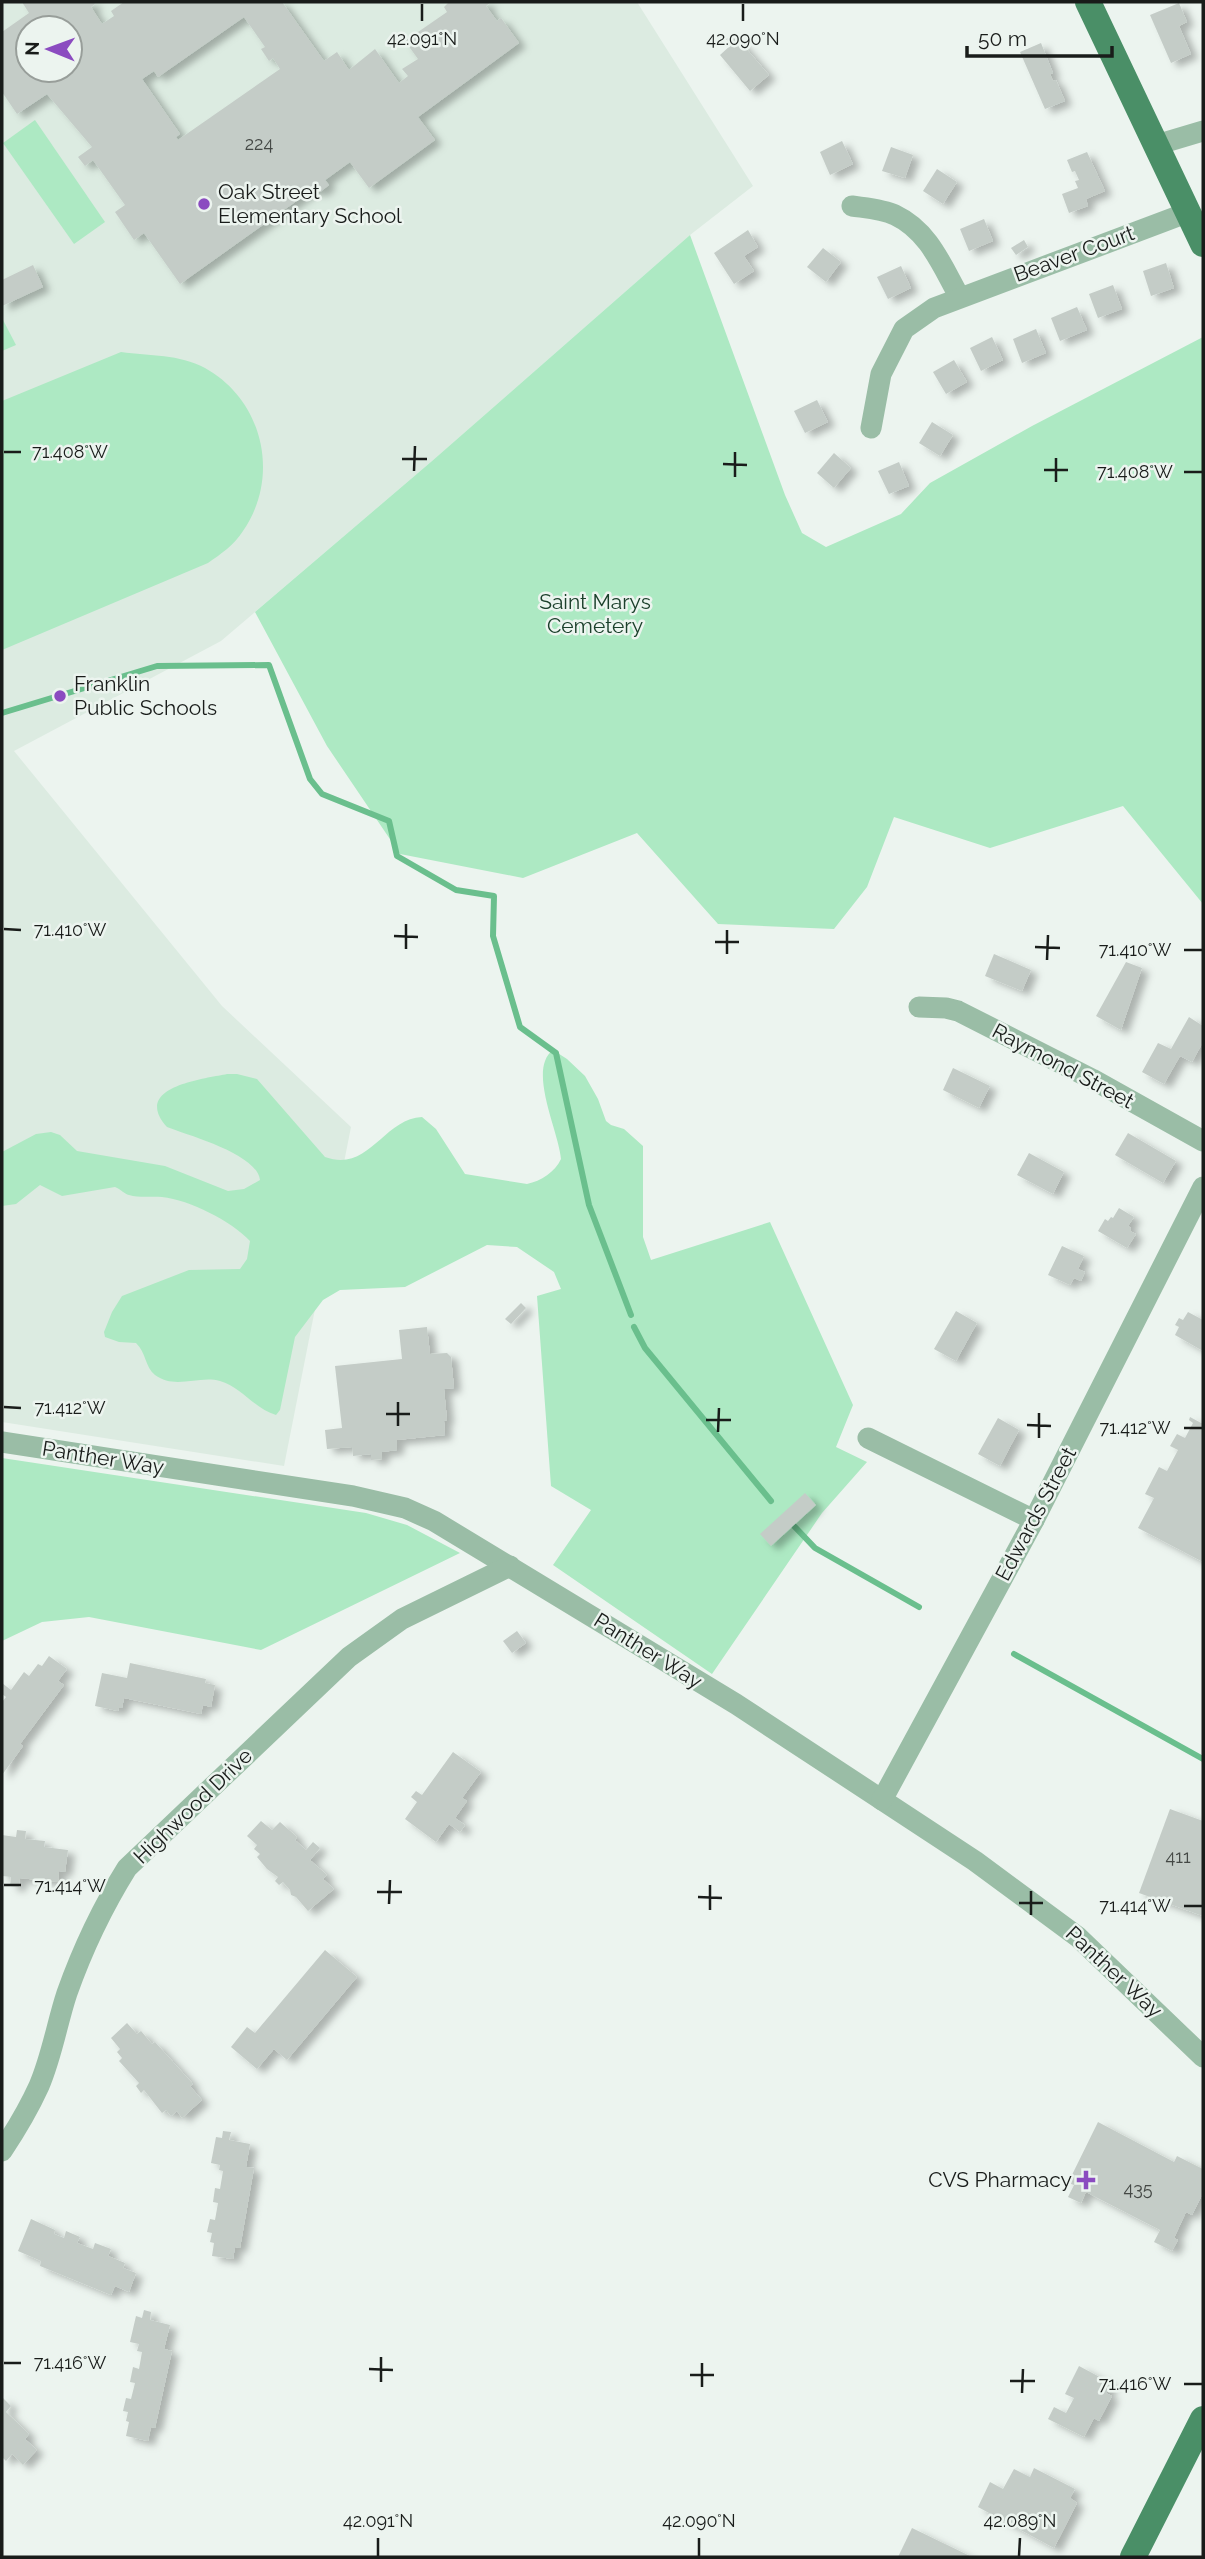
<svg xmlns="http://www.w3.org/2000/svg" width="1205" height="2559" viewBox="0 0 1205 2559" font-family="Raleway,sans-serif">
	<defs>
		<filter id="shadow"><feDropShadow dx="7" dy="4.5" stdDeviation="3.5" flood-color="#0004"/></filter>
	</defs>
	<rect width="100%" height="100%" fill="#ecf4ef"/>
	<!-- built -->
	<path fill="#dcebe1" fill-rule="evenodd" d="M2,2H637L753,186L690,235L432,461L221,641L14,751L222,1006L351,1127L284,1466L2,1422ZM28,28H70V70H28Z"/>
	<!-- green -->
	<g fill="#ade9c3">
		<polygon points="35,120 105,222 74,244 3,143"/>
		<polygon points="690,235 785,495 802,533 826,547 901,514 930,483 1032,426 1203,337 1203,904 1123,806 990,848 894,817 867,887 834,929 718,924 637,833 523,878 400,854 327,746 255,612 432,461"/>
		<polygon points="2,318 16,345 2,351"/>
		<path d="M121,352C150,356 179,354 205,368C263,400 281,476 243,531C234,545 221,554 208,563L2,650V401Z"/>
		<path d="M553,1050L567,1059L585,1076L598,1099L606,1121L611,1125L624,1129L643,1146V1237L651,1260L770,1222L853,1405L836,1447L867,1462L822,1513L712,1674L553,1565L591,1510L551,1486L537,1296L561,1289L554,1272L517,1247L487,1245L405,1287L340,1290L323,1300L295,1337L280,1410L276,1415C255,1409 241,1387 220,1381C199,1375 175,1390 155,1375C145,1367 146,1352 136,1343L119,1342L105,1337L104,1332L112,1312L122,1296L189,1270L240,1269L247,1259L250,1241C231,1221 190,1200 162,1197C152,1196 139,1198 129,1195C124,1194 121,1189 115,1187L62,1196L40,1185L16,1204L2,1206V1152L36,1134L51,1132L60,1135L77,1151L165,1166L228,1191L244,1189L260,1180C257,1154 190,1136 167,1127C131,1087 203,1079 227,1074H237L257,1079L325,1157C369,1173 383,1119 422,1117L436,1129L465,1174L527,1184C541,1181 555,1172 561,1159C559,1132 527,1069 553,1050Z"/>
		<polygon points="2,1458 366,1513 407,1525 460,1553 261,1650 89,1617 42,1622 2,1641"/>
	</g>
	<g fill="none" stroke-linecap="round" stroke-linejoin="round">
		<!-- stream -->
		<g stroke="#6abf8d" stroke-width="6">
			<polyline points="2,713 157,666 269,665 310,779 322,794 389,821 397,856 456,890 494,896 493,936 520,1027 556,1053 589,1205 631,1315"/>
			<polyline points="634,1327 645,1348 771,1501"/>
			<polyline points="794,1526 815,1548 919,1607"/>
			<polyline points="1014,1654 1203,1759"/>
		</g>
	</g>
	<!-- building -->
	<g fill="#c4ccc7" fill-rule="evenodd" filter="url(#shadow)">
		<path d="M22,2H94L95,4L91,7L102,24L114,16L111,11L124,2H282L324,61L337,52L349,70L375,49L399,83L408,76L402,69L418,59L405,41L447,12L444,7L449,2H491L486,6L497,21L501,18L519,43L418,117L435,140L369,188L350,162L325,180L329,185L320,192L312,190L180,284L144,233L134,240L115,212L125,205L93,160L85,166L78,157L92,147L47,94L17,114L2,92V32L29,13ZM244,17L265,47L261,49L269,61L273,58L280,69L178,140L176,137L180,134L142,79L154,71L158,77ZM28,28H70V70H28Z"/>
		<polygon points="1179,3 1187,22 1179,26 1191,54 1171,63 1150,15"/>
		<polygon points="731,35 736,40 738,39 769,75 750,91 720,55 731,45 726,39"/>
		<polygon points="1041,43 1053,73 1050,74 1053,81 1056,80 1065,101 1045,109 1020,52"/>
		<polygon points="842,141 853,164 830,175 820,152"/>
		<polygon points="891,147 913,155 905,178 882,171"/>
		<polygon points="1087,152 1105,191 1086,199 1088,206 1069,213 1062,194 1078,188 1075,181 1079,180 1075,171 1072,172 1067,160"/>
		<polygon points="937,169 957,182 943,204 923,191"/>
		<polygon points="984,219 993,241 969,251 960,229"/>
		<polygon points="748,230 758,247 744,256 754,271 734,284 714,253"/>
		<polygon points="1024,240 1028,247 1016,255 1011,248"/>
		<polygon points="823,248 841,262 826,282 807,267"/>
		<polygon points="1166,263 1174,288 1151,296 1143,271"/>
		<polygon points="33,265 43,287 2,306 2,280"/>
		<polygon points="901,266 911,288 888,299 877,277"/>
		<polygon points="1113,285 1122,309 1098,318 1089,294"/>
		<polygon points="1077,307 1087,330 1060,341 1051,318"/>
		<polygon points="1036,329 1046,353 1022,363 1013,339"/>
		<polygon points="992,337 1003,360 981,371 970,348"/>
		<polygon points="954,360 967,382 946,394 933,372"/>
		<polygon points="817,400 828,422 805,433 794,411"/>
		<polygon points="932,422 953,435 940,456 919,443"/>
		<polygon points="834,453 851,468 834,488 817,473"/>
		<polygon points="899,462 909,486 889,494 878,471"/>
		<polygon points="994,954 1031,970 1022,991 985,976"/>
		<polygon points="1126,962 1142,968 1121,1030 1096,1016"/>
		<polygon points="1189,1017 1203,1026 1203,1042 1192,1062 1180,1056 1164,1084 1142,1072 1158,1043 1171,1049"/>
		<polygon points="953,1068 990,1086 979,1108 943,1090"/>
		<polygon points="1128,1133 1176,1161 1163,1183 1115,1155"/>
		<polygon points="1029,1153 1064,1172 1053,1194 1017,1175"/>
		<polygon points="1119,1208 1134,1217 1128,1226 1131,1228 1130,1231 1136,1234 1127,1248 1098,1231 1105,1219 1108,1221 1111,1217 1113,1218"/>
		<polygon points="1062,1246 1084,1256 1078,1269 1085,1272 1081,1281 1074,1278 1070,1285 1048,1275"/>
		<polygon points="521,1303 526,1308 511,1324 505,1319"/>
		<polygon points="956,1311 977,1323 956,1361 934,1349"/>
		<polygon points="1188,1312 1203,1320 1203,1351 1175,1335 1179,1327 1175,1325 1179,1318 1183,1320"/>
		<polygon points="427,1327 430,1354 447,1353 451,1357 454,1388 444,1389 447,1420 444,1421 445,1435 397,1440 397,1450 382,1452 382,1459 371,1460 371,1454 353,1456 352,1447 327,1449 325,1430 342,1428 335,1366 402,1359 399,1330"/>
		<polygon points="1190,1417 1203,1424 1203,1562 1138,1528 1154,1498 1145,1494 1159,1467 1167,1471 1178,1450 1170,1446 1177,1434 1185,1438 1193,1423 1189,1420"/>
		<polygon points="998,1418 1019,1430 1000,1466 978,1454"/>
		<polygon points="805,1493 816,1505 771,1546 760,1534"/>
		<polygon points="517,1631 526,1643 512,1653 503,1641"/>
		<polygon points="49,1656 67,1669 58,1681 64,1685 20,1744 23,1746 2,1775 2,1702 6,1697 2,1694 2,1683 11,1690 24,1672 29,1676 38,1664 42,1666"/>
		<polygon points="130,1663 206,1679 205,1683 215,1685 211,1707 203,1705 201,1714 124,1698 122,1708 119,1708 118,1711 95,1706 102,1673 127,1678"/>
		<polygon points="453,1752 481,1772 462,1798 467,1801 455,1818 465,1825 460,1832 449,1824 436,1842 405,1819 417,1802 411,1797 416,1791 422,1795"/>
		<polygon points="1170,1809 1203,1821 1203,1916 1139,1893"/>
		<polygon points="261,1821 272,1830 280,1822 297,1837 295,1840 306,1850 313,1842 320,1848 310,1860 327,1875 323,1879 334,1889 308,1911 296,1897 291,1895 290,1890 283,1882 279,1885 275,1881 278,1877 267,1869 257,1857 260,1854 254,1849 257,1845 247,1836"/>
		<polygon points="17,1830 26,1831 25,1839 45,1841 44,1847 68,1850 65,1872 59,1871 58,1882 20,1878 19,1887 10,1886 11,1877 2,1876 2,1835 16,1837"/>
		<polygon points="325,1950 357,1977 287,2060 274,2049 257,2069 231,2047 247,2027 255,2033"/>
		<polygon points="127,2023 137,2034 141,2031 152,2044 155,2042 193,2084 190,2086 202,2100 182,2118 177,2111 171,2116 166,2110 162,2113 144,2090 141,2093 136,2086 139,2083 119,2061 122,2058 117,2052 120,2049 111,2038"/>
		<polygon points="1098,2122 1174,2162 1177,2156 1203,2169 1203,2193 1192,2215 1186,2212 1174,2238 1178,2240 1172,2251 1154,2242 1160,2230 1086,2192 1081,2203 1068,2197 1074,2185 1068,2183"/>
		<polygon points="223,2131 231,2132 229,2140 250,2144 246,2167 254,2168 240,2248 235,2247 233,2259 212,2256 214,2243 210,2242 212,2233 207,2232 210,2219 215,2220 218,2203 213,2202 215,2188 220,2189 223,2171 219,2170 220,2165 211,2163 216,2137 222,2138"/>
		<polygon points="31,2219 55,2230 54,2234 64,2238 66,2231 80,2237 77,2243 93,2249 95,2243 111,2249 108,2256 125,2263 123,2268 136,2273 129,2292 115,2286 111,2295 40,2266 41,2261 18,2251"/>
		<polygon points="144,2310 151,2312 150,2320 170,2325 164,2349 172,2351 155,2428 151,2427 148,2441 126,2436 129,2422 126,2421 128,2412 123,2411 126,2398 131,2399 135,2383 130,2382 133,2367 139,2369 142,2352 137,2351 139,2344 130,2342 136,2316 142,2318"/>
		<polygon points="1079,2366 1111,2383 1106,2393 1112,2396 1099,2421 1094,2418 1084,2437 1048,2419 1054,2407 1066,2413 1074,2398 1065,2394"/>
		<polygon points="2,2397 11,2406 6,2412 29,2434 25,2439 37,2450 23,2465 12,2454 6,2461 2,2457"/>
		<polygon points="1034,2468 1075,2489 1070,2498 1077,2503 1054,2548 978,2507 990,2482 1003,2489 1014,2469 1030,2477"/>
		<polygon points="912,2528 972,2557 898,2557"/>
	</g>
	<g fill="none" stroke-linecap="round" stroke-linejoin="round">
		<!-- minor -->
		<g stroke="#9abda6" stroke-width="21">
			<polyline points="1156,145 1203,131"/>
			<path d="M852,206C866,208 883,209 895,215C929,231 942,266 959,296"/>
			<polyline points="871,428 881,374 904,329 934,308 1189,212"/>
			<polyline points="919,1007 946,1008 958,1011 1092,1079 1203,1141"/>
			<polyline points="868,1438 1034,1520"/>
			<polyline points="2,1442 353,1496 405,1508 434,1521 736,1704 975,1861 1078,1937 1203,2057"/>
			<polyline points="882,1800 1034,1520 1203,1187"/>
			<path d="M2,2151C16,2130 29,2108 39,2086C52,2056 57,2023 67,1993C83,1948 102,1908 127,1868L349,1657L402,1619L510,1566"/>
		</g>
		<!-- major -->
		<g stroke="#4a8f67" stroke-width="26">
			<polyline points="1088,2 1203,244"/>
			<polyline points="1133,2557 1203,2419"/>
		</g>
	</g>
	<!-- ticks -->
	<path fill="none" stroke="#191c1a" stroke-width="2.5" d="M422,21V4M743,21V4M4,452H21M402,459H427M723,464L747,465M1044,470H1068M414,471L415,446M1184,472H1202M735,477V452M1056,482V458M4,929L21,930M394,936L418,937M715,942H739M1035,947L1060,948M406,949V924M1184,950H1202M727,954V930M1047,960L1048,935M4,1407L21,1408M386,1414H410M706,1420H731M1027,1425L1051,1426M398,1426V1402M1184,1428H1202M718,1432L719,1408M1039,1438V1413M4,1885H21M377,1892H402M698,1897L722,1898M1019,1903H1043M389,1904L390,1880M1184,1906H1202M710,1910V1885M1031,1915V1891M4,2363H21M369,2369L393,2370M690,2375H714M1010,2381H1035M381,2382V2357M1184,2384H1202M702,2387V2363M1022,2393L1023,2369M378,2556V2538M699,2556V2538M1019,2556L1020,2538"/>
	<!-- markers -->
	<g fill="#8b4bc0" stroke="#ecf4ef" stroke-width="2.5">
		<circle cx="204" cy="204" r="7"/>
		<circle cx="60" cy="696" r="7"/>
		<path d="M1082.5 2169.5h7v7h7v7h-7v7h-7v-7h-7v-7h7z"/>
	</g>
	<g text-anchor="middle" stroke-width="5" stroke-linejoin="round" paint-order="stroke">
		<!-- number labels -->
		<g font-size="18" fill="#444845">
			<text x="259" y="150">224</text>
			<text x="1178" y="1863">411</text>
			<text x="1138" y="2195">435</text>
		</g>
		<!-- poi labels -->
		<g font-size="21" fill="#191c1a" stroke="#ecf4ef" text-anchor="start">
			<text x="218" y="199">Oak Street<tspan x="218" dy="24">Elementary School</tspan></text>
			<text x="74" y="691">Franklin<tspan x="74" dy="24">Public Schools</tspan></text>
			<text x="1072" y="2187" text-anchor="end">CVS Pharmacy</text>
		</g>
		<!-- street labels -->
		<g font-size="21" fill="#191c1a" stroke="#ecf4ef">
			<text transform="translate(1074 254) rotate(-20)" y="7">Beaver Court</text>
			<text transform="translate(1063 1066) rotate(28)" y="7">Raymond Street</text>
			<text transform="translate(103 1458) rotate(9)" y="7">Panther Way</text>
			<text transform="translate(1036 1514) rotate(-62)" y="7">Edwards Street</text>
			<text transform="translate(648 1651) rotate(32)" y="7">Panther Way</text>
			<text transform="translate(193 1806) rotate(-44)" y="7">Highwood Drive</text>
			<text transform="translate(1114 1972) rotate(43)" y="7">Panther Way</text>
		</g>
		<!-- park labels -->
		<g font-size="21" fill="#1b402b" stroke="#ecf4ef">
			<text x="595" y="609">Saint Marys<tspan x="595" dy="24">Cemetery</tspan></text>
		</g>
	</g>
	<g font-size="18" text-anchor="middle" fill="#191c1a" stroke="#ecf4ef" stroke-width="5" stroke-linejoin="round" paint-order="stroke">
		<text x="422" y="45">42.091°N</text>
		<text x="743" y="45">42.090°N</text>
		<text x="70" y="458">71.408°W</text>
		<text x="1135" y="478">71.408°W</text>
		<text x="70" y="936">71.410°W</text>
		<text x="1135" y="956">71.410°W</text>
		<text x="70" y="1414">71.412°W</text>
		<text x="1135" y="1434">71.412°W</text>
		<text x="70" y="1892">71.414°W</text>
		<text x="1135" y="1912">71.414°W</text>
		<text x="70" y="2369">71.416°W</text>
		<text x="1135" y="2390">71.416°W</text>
		<text x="378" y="2527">42.091°N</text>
		<text x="699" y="2527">42.090°N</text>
		<text x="1020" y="2527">42.089°N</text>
	</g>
	<!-- border -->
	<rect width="1205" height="2559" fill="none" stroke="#191c1a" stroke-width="7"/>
	<!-- north arrow -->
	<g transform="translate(49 49) rotate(271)"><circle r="33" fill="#ecf4ef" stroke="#989e9a" stroke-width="2"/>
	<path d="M0-5L12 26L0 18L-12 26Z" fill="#8b4bc0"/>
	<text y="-10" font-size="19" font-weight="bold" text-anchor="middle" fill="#191c1a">N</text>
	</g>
	<!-- scale -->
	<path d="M967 46v10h145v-10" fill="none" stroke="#191c1a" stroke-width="3.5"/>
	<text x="978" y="46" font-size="21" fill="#191c1a" stroke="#ecf4ef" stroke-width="5" paint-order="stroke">50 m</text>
</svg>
